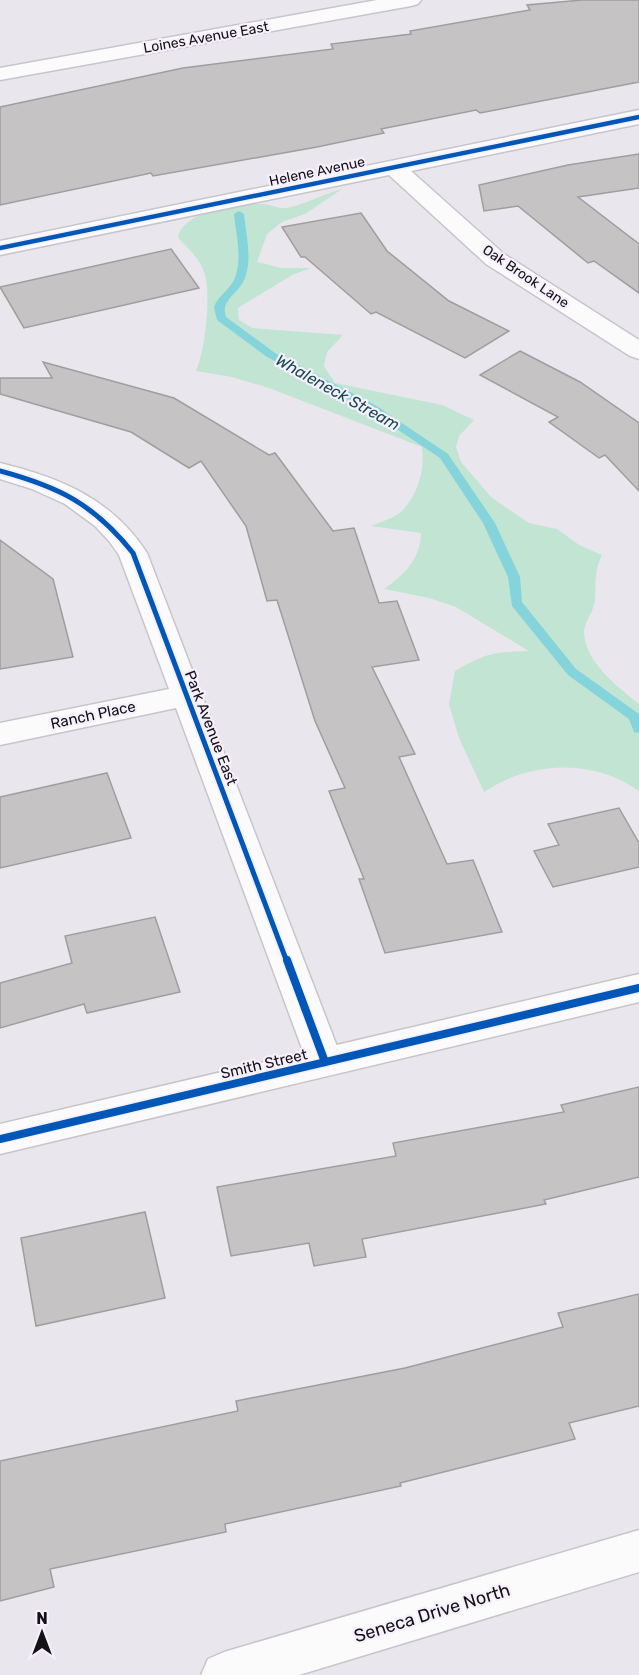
<svg xmlns="http://www.w3.org/2000/svg" width="639" height="1675" viewBox="0 0 639 1675" font-family="Rubik,sans-serif">
	<rect width="100%" height="100%" fill="#eae6ee"/>
	<!-- green -->
	<path fill="#c1e4d3" d="M342,189L305,214L282,222L267,234L257,262L281,268H311L292,275L238,308L239,320L252,328L343,335L327,352L324,366L335,383L442,405L474,420L459,436L456,447L461,462L491,497L529,523L557,529L579,545L602,555C594,571 596,583 595,600C594,611 585,621 584,631C584,662 618,687 639,704V791C593,758 530,761 484,792L459,738L449,704L455,671C486,653 494,652 529,651L456,607L429,598L384,589C405,574 420,560 421,533L371,526C380,522 394,518 401,512C418,495 425,471 422,447L269,388L232,377L196,371C205,351 211,297 205,275C201,260 189,249 178,238C181,211 240,203 262,204C270,204 278,209 285,208C299,207 326,193 342,189Z"/>
	<g fill="none" stroke-linecap="round" stroke-linejoin="round">
		<!-- stream -->
		<path fill="#85d3db" fill-rule="evenodd" d="M239,211L244,214C246,235 253,261 244,280C238,294 220,300 226,317L275,353L375,405L448,454L495,523L520,577L522,602L576,669L639,714V733L634,732L629,719L568,675L512,606L508,577L483,523L440,458L367,409L267,357L217,320L214,307C218,296 229,290 234,280C243,260 236,235 234,214Z"/>
	</g>
	<!-- building -->
	<g fill="#c6c3c4" stroke="#a19d9e" stroke-width="1.5">
		<polygon points="582,0 639,0 639,82 480,113 476,110 381,129 384,133 317,147 153,176 151,173 0,205 0,107 183,68 333,49 331,44 411,34 410,31 530,10 527,5"/>
		<polygon points="639,154 639,188 578,197 639,244 639,293 594,261 588,263 518,206 484,211 479,185 568,165"/>
		<polygon points="361,213 387,251 449,301 509,331 465,358 376,312 371,314 305,257 301,257 282,227"/>
		<polygon points="171,249 199,288 24,328 0,287"/>
		<polygon points="520,351 580,382 639,423 639,491 605,455 599,458 549,422 558,417 480,375"/>
		<polygon points="43,362 174,398 269,455 275,453 333,531 354,528 379,603 397,601 419,660 372,667 415,754 399,757 447,864 473,860 502,932 385,953 359,879 364,879 329,791 345,788 315,721 277,600 267,601 246,526 201,461 189,468 131,432 0,394 0,378 52,378"/>
		<polygon points="0,540 53,579 73,657 0,669"/>
		<polygon points="107,773 131,838 0,868 0,797"/>
		<polygon points="619,808 639,843 639,867 553,887 534,851 559,845 548,824"/>
		<polygon points="155,917 180,992 87,1013 84,1004 0,1028 0,983 72,963 65,936"/>
		<polygon points="639,1087 639,1177 544,1200 546,1204 362,1239 366,1257 314,1266 309,1243 231,1256 217,1187 396,1156 393,1143 564,1112 561,1105"/>
		<polygon points="145,1212 165,1298 36,1326 21,1238"/>
		<polygon points="639,1294 639,1406 569,1423 575,1439 400,1483 401,1486 225,1524 226,1532 50,1569 54,1587 0,1601 0,1461 238,1411 236,1401 405,1368 563,1327 558,1313"/>
	</g>
	<g fill="none" stroke-linecap="round" stroke-linejoin="round">
		<defs>
			<g id="street">
				<polygon points="377,0 421,0 418,4 411,6 0,80 0,68"/>
				<polygon points="639,110 639,124 411,171 504,254 639,340 639,359 630,356 486,264 389,175 0,255 0,241"/>
				<path d="M0,463C61,478 112,499 147,553L343,1062L338,1072L325,1076L312,1072L307,1062L176,708L0,745V723L169,689L119,555L109,541L95,526L65,504L32,489L0,479Z"/>
				<polygon points="639,1530 639,1572 299,1675 201,1675 208,1659 224,1652"/>
			</g>
			<polygon id="secondary" points="639,974 639,1002 0,1154 0,1124"/>
		</defs>
		<!-- street casing -->
		<use href="#street" stroke="#c8c4cb" stroke-width="3"/>
		<!-- secondary casing -->
		<use href="#secondary" stroke="#c8c4cb" stroke-width="3"/>
		<!-- street -->
		<use href="#street" fill="#fcfbfc" fill-rule="evenodd"/>
		<!-- secondary -->
		<use href="#secondary" fill="#fcfbfc" fill-rule="evenodd"/>
		<defs>
			<polyline id="cycleway-far2" points="0,248 639,117"/>
			<path id="cycleway-far1" d="M0,471C59,487 94,504 133,553L287,962"/>
			<g id="cycleway">
				<polyline points="287,960 325,1062"/>
				<polyline points="0,1139 639,988"/>
			</g>
		</defs>
		<!-- cycleway-far2 casing -->
		<use href="#cycleway-far2" stroke="#f6f0fd" stroke-width="8"/>
		<!-- cycleway-far1 casing -->
		<use href="#cycleway-far1" stroke="#f6f0fd" stroke-width="9"/>
		<!-- cycleway casing -->
		<use href="#cycleway" stroke="#f6f0fd" stroke-width="11"/>
		<!-- cycleway-far2 -->
		<use href="#cycleway-far2" stroke="#0057b8" stroke-width="4.5"/>
		<!-- cycleway-far1 -->
		<use href="#cycleway-far1" stroke="#0057b8" stroke-width="5"/>
		<!-- cycleway -->
		<use href="#cycleway" stroke="#0057b8" stroke-width="8"/>
	</g>
	<g text-anchor="middle" stroke-width="4.5" stroke-linejoin="round" paint-order="stroke">
		<!-- far-street labels -->
		<g font-size="14" fill="#141117" stroke="#f6f0fd">
			<text transform="translate(206 37) rotate(-10)" y="5">Loines Avenue East</text>
			<text transform="translate(317 171) rotate(-12)" y="5">Helene Avenue</text>
			<text transform="translate(526 276) rotate(34)" y="5">Oak Brook Lane</text>
		</g>
		<!-- street labels -->
		<g font-size="15" fill="#141117" stroke="#f6f0fd">
			<text transform="translate(93 715) rotate(-12)" y="5">Ranch Place</text>
			<text transform="translate(211 728) rotate(69)" y="5">Park Avenue East</text>
			<text transform="translate(264 1064) rotate(-13)" y="5">Smith Street</text>
		</g>
		<!-- water labels -->
		<g font-size="16" font-style="italic" fill="#174a4e" stroke="#f6f0fd">
			<text transform="translate(338 392) rotate(29)" y="6">Whaleneck Stream</text>
		</g>
		<!-- near-street labels -->
		<g font-size="18" fill="#141117" stroke="#f6f0fd">
			<text transform="translate(432 1613) rotate(-17)" y="6">Seneca Drive North</text>
		</g>
	</g>
	<!-- north arrow -->
	<g transform="translate(42 1633)" stroke="#f6f0fd" stroke-width="4.5" paint-order="stroke">
	<path d="M0-4.5L10 22L0 15L-10 22Z" fill="#141117"/>
	<text y="-9" font-size="16" font-weight="bold" text-anchor="middle" fill="#141117">N</text>
	</g>
</svg>
